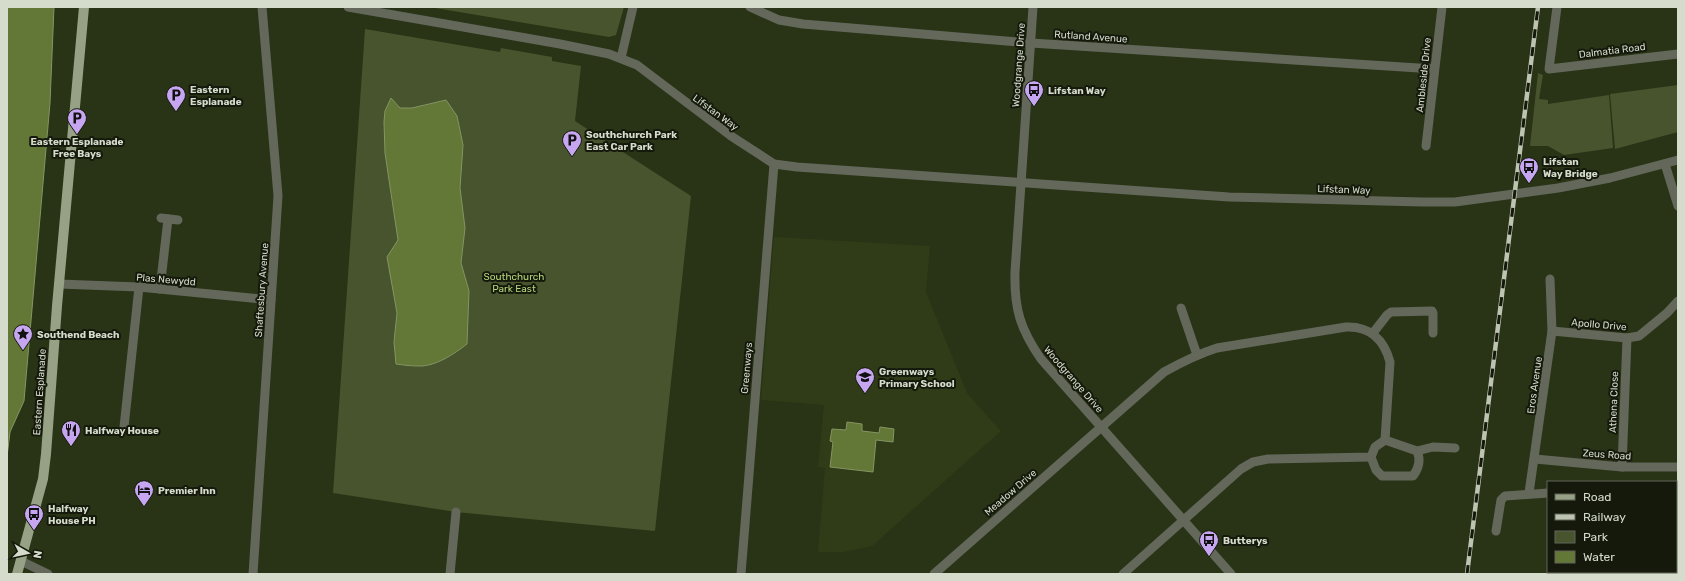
<svg xmlns="http://www.w3.org/2000/svg" width="1685" height="581" viewBox="0 0 1685 581" font-family="Rubik,sans-serif">
	<rect width="100%" height="100%" fill="#293316"/>
	<!-- built -->
	<g fill="#303c18">
		<polygon points="774,237 930,246 926,292 967,393 1001,431 872,546 844,552 818,552 825,468 818,467 824,405 761,400"/>
		<polygon points="1676,561 1678,561 1678,574 1582,574 1596,572 1676,572"/>
	</g>
	<!-- green -->
	<g fill="#47542e">
		<polygon points="429,7 624,7 616,35 609,37"/>
		<polygon points="365,29 500,52 501,48 552,57 552,61 581,66 575,121 691,196 655,531 456,512 333,493"/>
		<polygon points="1538,73 1543,75 1539,99 1548,100 1548,104 1609,95 1613,148 1564,155 1548,146 1530,146"/>
		<polygon points="1678,85 1678,132 1615,149 1610,94"/>
	</g>
	<!-- water -->
	<g fill="#637737" stroke="#859563">
		<polygon points="7,7 54,7 50,103 24,401 10,432 7,457"/>
		<path d="M391,98L400,108H412L446,100L457,116L463,145L460,188L465,228L461,263L469,291L467,344C454,354 435,367 418,366C411,366 403,365 396,364L394,342L397,313L387,257L398,240L385,153L384,122L385,111Z"/>
		<polygon points="847,422 862,424 862,431 879,433 880,427 894,429 893,442 876,440 873,472 830,467 833,442 830,441 832,429 846,430"/>
	</g>
	<g fill="none" stroke-linecap="round" stroke-linejoin="round">
		<!-- minor -->
		<g stroke="#63685b" stroke-width="9">
			<polyline points="348,7 560,44 609,54 637,65 731,136 774,164 797,167 1229,197 1421,202 1455,202 1558,188 1610,178 1678,160"/>
			<polyline points="750,7 779,20 803,24 1031,43 1434,69"/>
			<path d="M1033,7L1015,272C1014,308 1020,329 1041,359L1231,574"/>
			<polyline points="1557,7 1549,69 1678,54"/>
			<polyline points="621,58 633,7"/>
			<polyline points="1426,146 1442,7"/>
			<polyline points="1665,164 1678,206"/>
			<polyline points="161,218 178,220"/>
			<polyline points="59,284 139,287 271,300"/>
			<polyline points="160,289 168,219"/>
			<polyline points="1181,308 1197,355"/>
			<polyline points="1552,331 1627,338 1639,336 1667,313 1678,301"/>
			<polyline points="1373,333 1387,315 1391,312 1432,311 1433,313 1433,333"/>
			<polyline points="124,427 139,287"/>
			<polyline points="1417,451 1433,447 1455,448"/>
			<path d="M1371,457L1376,470L1382,476H1413C1419,468 1421,460 1417,451L1385,440"/>
			<polyline points="1535,459 1622,467 1678,467"/>
			<polyline points="1622,467 1627,338"/>
			<polyline points="1529,493 1552,331 1550,279"/>
			<polyline points="1496,531 1501,500 1505,496 1548,493"/>
			<polyline points="21,561 48,574"/>
			<polyline points="253,574 278,196 262,7"/>
			<polyline points="450,574 456,512"/>
			<polyline points="741,574 774,164"/>
			<path d="M934,574L1164,372C1182,362 1198,354 1217,348L1346,327C1369,326 1384,339 1390,362L1385,440L1375,447L1371,457L1268,459L1253,462L1241,469L1123,574"/>
		</g>
		<!-- major -->
		<polyline stroke="#97a185" stroke-width="10" points="17,574 43,479 46,454 57,306 84,7"/>
		<defs>
			<polyline id="rail" points="1467,574 1538,7"/>
		</defs>
		<!-- rail casing -->
		<use href="#rail" stroke="#bdc4b1" stroke-width="4.5"/>
		<!-- rail -->
		<use href="#rail" stroke="#14190c" stroke-width="3" stroke-dasharray="9" stroke-linecap="butt"/>
	</g>
	<!-- icons -->
	<defs>
		<symbol id="bus-pin" viewBox="-11 -11 22 30"><path d="M0 17L-7.5 6A9.5 9.5 0 1 1 7.5 6Z" fill="#c6a6f0" stroke="#14190c"/><path d="M-5-6H5V4H4V6H2V4H-2V6H-4V4H-5ZM-3.5-4V0h7V-4ZM-3.5 1.2v1.5H-2V1.2ZM2 1.2v1.5H3.5V1.2Z" fill="#111"/></symbol>
		<symbol id="parking-pin" viewBox="-11 -11 22 30"><path d="M0 17L-7.5 6A9.5 9.5 0 1 1 7.5 6Z" fill="#c6a6f0" stroke="#14190c"/><path d="M-3.5-5.5H1a3.5 3.5 0 0 1 0 7H-1V5.5H-3.5ZM-1-3.4V-.6H.8a1.4 1.4 0 0 0 0-2.8Z" fill="#111"/></symbol>
		<symbol id="sight-pin" viewBox="-11 -11 22 30"><path d="M0 17L-7.5 6A9.5 9.5 0 1 1 7.5 6Z" fill="#c6a6f0" stroke="#14190c"/><path d="M0-6L1.8-2.2L6-1.7L2.9 1.2L3.7 5.4L0 3.3L-3.7 5.4L-2.9 1.2L-6-1.7L-1.8-2.2Z" fill="#111"/></symbol>
		<symbol id="school-pin" viewBox="-11 -11 22 30"><path d="M0 17L-7.5 6A9.5 9.5 0 1 1 7.5 6Z" fill="#c6a6f0" stroke="#14190c"/><path d="M0-5L7-2L0 1L-7-2ZM-4 1L0 2.5L4 1V4Q0 6-4 4Z" fill="#111"/></symbol>
		<symbol id="restaurant-pin" viewBox="-11 -11 22 30"><path d="M0 17L-7.5 6A9.5 9.5 0 1 1 7.5 6Z" fill="#c6a6f0" stroke="#14190c"/><path d="M-5-6h1v4h1v-4h1v4h1v-4h1v5L-1.5 .5V6h-2V.5L-5-1ZM5-6V6H3V1.5H1.5Q1.5-4 5-6Z" fill="#111"/></symbol>
		<symbol id="hotel-pin" viewBox="-11 -11 22 30"><path d="M0 17L-7.5 6A9.5 9.5 0 1 1 7.5 6Z" fill="#c6a6f0" stroke="#14190c"/><path d="M-6-4.5h1.5V1H6V5H4.5V3h-9V5H-6ZM-4 0a1.8 1.8 0 1 1 3.6 0ZM.5 0V-2.5h3Q6-2.5 6 0Z" fill="#111"/></symbol>
	</defs>
	<g fill-rule="evenodd">
		<use href="#bus-pin" x="1023" y="79" width="22" height="30"/>
		<use href="#parking-pin" x="165" y="84" width="22" height="30"/>
		<use href="#parking-pin" x="66" y="107" width="22" height="30"/>
		<use href="#parking-pin" x="561" y="129" width="22" height="30"/>
		<use href="#bus-pin" x="1518" y="156" width="22" height="30"/>
		<use href="#sight-pin" x="12" y="323" width="22" height="30"/>
		<use href="#school-pin" x="854" y="366" width="22" height="30"/>
		<use href="#restaurant-pin" x="60" y="419" width="22" height="30"/>
		<use href="#hotel-pin" x="133" y="479" width="22" height="30"/>
		<use href="#bus-pin" x="23" y="503" width="22" height="30"/>
		<use href="#bus-pin" x="1198" y="529" width="22" height="30"/>
	</g>
	<g text-anchor="middle" stroke-width="4" stroke-linejoin="round" paint-order="stroke">
		<!-- street labels -->
		<g font-size="10" fill="#d5dccb" stroke="#14190c">
			<text transform="translate(1091 36) rotate(4)" y="4">Rutland Avenue</text>
			<text transform="translate(1612 50) rotate(-7)" y="4">Dalmatia Road</text>
			<text transform="translate(1018 65) rotate(-86)" y="4">Woodgrange Drive</text>
			<text transform="translate(1423 75) rotate(-84)" y="4">Ambleside Drive</text>
			<text transform="translate(716 112) rotate(36)" y="4">Lifstan Way</text>
			<text transform="translate(1344 189) rotate(2)" y="4">Lifstan Way</text>
			<text transform="translate(166 279) rotate(5)" y="4">Plas Newydd</text>
			<text transform="translate(261 290) rotate(-86)" y="4">Shaftesbury Avenue</text>
			<text transform="translate(1599 324) rotate(5)" y="4">Apollo Drive</text>
			<text transform="translate(746 368) rotate(-85)" y="4">Greenways</text>
			<text transform="translate(1074 379) rotate(49)" y="4">Woodgrange Drive</text>
			<text transform="translate(1534 385) rotate(-82)" y="4">Eros Avenue</text>
			<text transform="translate(39 392) rotate(-86)" y="4">Eastern Esplanade</text>
			<text transform="translate(1613 402) rotate(-88)" y="4">Athena Close</text>
			<text transform="translate(1607 454) rotate(4)" y="4">Zeus Road</text>
			<text transform="translate(1010 492) rotate(-41)" y="4">Meadow Drive</text>
		</g>
		<!-- poi labels -->
		<g font-size="10" font-weight="bold" fill="#d5dccb" stroke="#14190c" text-anchor="start">
			<text x="190" y="93">Eastern<tspan x="190" dy="12">Esplanade</tspan></text>
			<text x="1048" y="94">Lifstan Way</text>
			<text x="586" y="138">Southchurch Park<tspan x="586" dy="12">East Car Park</tspan></text>
			<text x="77" y="145" text-anchor="middle">Eastern Esplanade<tspan x="77" dy="12">Free Bays</tspan></text>
			<text x="1543" y="165">Lifstan<tspan x="1543" dy="12">Way Bridge</tspan></text>
			<text x="37" y="338">Southend Beach</text>
			<text x="879" y="375">Greenways<tspan x="879" dy="12">Primary School</tspan></text>
			<text x="85" y="434">Halfway House</text>
			<text x="158" y="494">Premier Inn</text>
			<text x="48" y="512">Halfway<tspan x="48" dy="12">House PH</tspan></text>
			<text x="1223" y="544">Butterys</text>
		</g>
		<!-- park labels -->
		<g font-size="10" fill="#b7d579" stroke="#14190c">
			<text x="514" y="280">Southchurch<tspan x="514" dy="12">Park East</tspan></text>
		</g>
	</g>
	<!-- border -->
	<rect width="1685" height="581" fill="none" stroke="#d5dccb" stroke-width="16"/>
	<!-- legend -->
	<rect x="1547" y="481" width="130" height="92" fill="#14190c" stroke="#616758"/>
	<rect x="1555" y="494" width="20" height="6" fill="#97a185" stroke="#616758"/>
	<text x="1583" y="501" font-size="12" fill="#d5dccb">Road</text>
	<rect x="1555" y="514" width="20" height="6" fill="#bdc4b1" stroke="#616758"/>
	<text x="1583" y="521" font-size="12" fill="#d5dccb">Railway</text>
	<rect x="1555" y="531" width="20" height="12" fill="#47542e" stroke="#616758"/>
	<text x="1583" y="541" font-size="12" fill="#d5dccb">Park</text>
	<rect x="1555" y="551" width="20" height="12" fill="#637737" stroke="#616758"/>
	<text x="1583" y="561" font-size="12" fill="#d5dccb">Water</text>
	<!-- north arrow -->
	<g transform="translate(28 553) rotate(99)" stroke="#14190c" stroke-width="3" paint-order="stroke">
	<path d="M0-3L7 15L0 10L-7 15Z" fill="#d5dccb"/>
	<text y="-6" font-size="11" font-weight="bold" text-anchor="middle" fill="#d5dccb">N</text>
	</g>
</svg>
